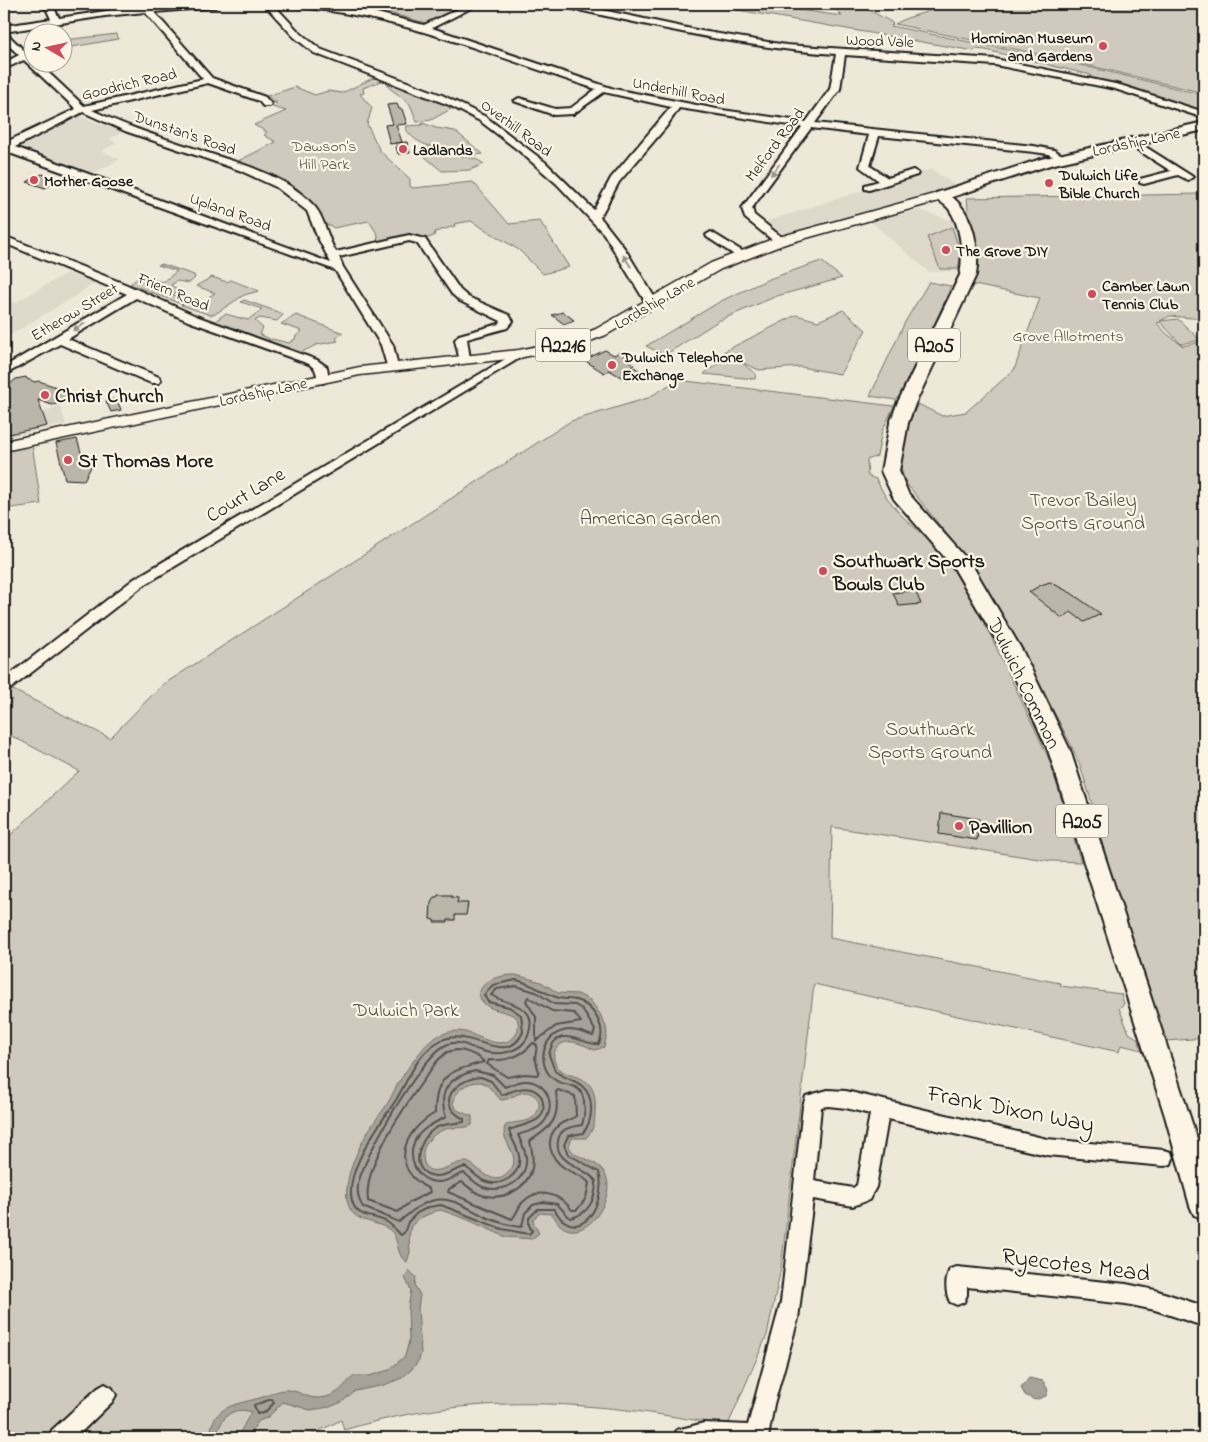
<svg xmlns="http://www.w3.org/2000/svg" width="1208" height="1442" viewBox="0 0 1208 1442" font-family="'Indie Flower',sans-serif">
	<rect width="100%" height="100%" fill="#eee8d9"/>
	<filter id="ink" filterUnits="userSpaceOnUse"><feTurbulence type="fractalNoise" baseFrequency=".02" numOctaves="2"/><feDisplacementMap in="SourceGraphic" scale="10" xChannelSelector="R" yChannelSelector="G"/><feConvolveMatrix kernelMatrix="1 2 1 2 8 2 1 2 1" color-interpolation-filters="sRGB"/></filter>
	<g filter="url(#ink)">
		<!-- built -->
		<g fill="#ded9cb">
			<polygon points="76,115 123,132 109,139 117,143 101,151 120,159 89,176 10,146"/>
			<polygon points="931,169 955,185 782,237 764,222"/>
			<polygon points="919,210 956,222 968,256 964,271 929,272 869,220"/>
			<polygon points="67,273 96,283 4,339 4,298 15,303"/>
			<polygon points="60,405 66,424 4,438 4,415 43,412"/>
		</g>
		<!-- green -->
		<g fill="#cfcabd" stroke="#76736c">
			<polygon points="85,4 181,4 88,13"/>
			<polygon points="334,4 465,4 426,23 386,12"/>
			<polygon points="703,4 755,4 842,16 835,9 835,4 858,4 891,22 893,24 891,26 1068,62 1204,95 1204,109 1197,111 1117,84 1090,78 1091,75 986,50 975,49 974,51"/>
			<polygon points="951,4 1204,4 1204,93 1053,57 895,24 907,18"/>
			<polygon points="117,34 118,39 72,47 64,40"/>
			<path d="M373,78L384,80L363,88L364,93L360,94L372,108L367,124L380,151L410,179V186L413,188L473,182L509,224L540,221L569,267L543,274L519,250L471,221L454,224L455,226L435,232L434,236L428,238L411,236L377,245L378,235L369,221L333,228L330,225L321,226C295,194 270,181 234,163L276,142L264,135L267,132L254,125L286,111L266,105L270,102L277,103L267,96L295,87L315,95L328,91L342,93Z"/>
			<polygon points="389,84 453,108 431,120 417,122 410,104 387,86"/>
			<path d="M422,123L436,128L455,131L483,154L475,155C453,151 418,150 406,129L407,126L422,125Z"/>
			<polygon points="425,147 476,159 484,164 470,170 442,171 424,156 422,149"/>
			<path d="M1204,194V319L1170,316L1160,321L1178,319L1200,340L1181,344L1160,322L1157,323L1167,334L1183,346L1204,341V1038L1167,1041L1136,964L1110,877L1094,810L1080,765L1070,743L1020,646L969,562L906,483C893,455 905,430 918,404L942,416L966,412L1014,370L1040,298L969,284L978,264V255L969,221L967,198Z"/>
			<polygon points="952,227 961,255 958,269 940,269 927,237"/>
			<polygon points="821,261 842,278 777,296 718,321 665,355 646,346 721,301 769,279"/>
			<polygon points="162,264 194,275 195,278 189,283 177,281 171,285 178,290 173,295 187,300 181,304 130,284 141,276 163,282 177,271 158,265"/>
			<polygon points="212,277 227,282 231,280 259,291 244,295 215,314 210,315 181,305 188,301 201,304 209,299 207,298 215,293 196,286"/>
			<polygon points="929,282 951,286 903,401 870,396 905,322"/>
			<polygon points="244,300 281,313 283,315 277,321 260,318 255,321 263,328 259,334 270,339 266,342 215,323 215,321 225,314 248,320 262,309 241,302"/>
			<polygon points="843,310 866,330 840,374 800,367 759,370 741,362 756,374 755,379 704,374 721,361 738,360 723,352 796,315 818,321"/>
			<polygon points="296,315 343,333 336,338 338,341 316,345 298,354 267,343 272,339 289,343 296,338 295,337 302,331 281,324"/>
			<path d="M677,380L894,406L882,431L877,456L867,460L868,476L876,479L884,494L899,513L941,552L954,571L987,628L1049,759L1081,862L1052,861L832,827L830,938L1060,983L1061,986L1121,994L1124,1004L1119,1008L1129,1033L1137,1038L1142,1050L1121,1045L1119,1052L814,984L781,1268L767,1335L728,1425C684,1419 640,1410 596,1407C511,1399 426,1405 344,1430L341,1420L305,1438H4V841L79,771L4,732V707L12,700L8,696L13,690L110,738L161,686L571,421L648,398Z"/>
			<polygon points="32,444 41,504 4,509 4,451"/>
		</g>
		<!-- water -->
		<g fill="#a7a299" stroke="#6f6c67" fill-rule="evenodd">
			<path d="M516,975L541,982L558,993L578,994L590,1000L600,1014L606,1027L607,1034L604,1047L595,1050C583,1045 566,1035 556,1049C553,1054 553,1059 556,1064C567,1084 599,1067 595,1113C595,1123 593,1131 586,1138H572L569,1146C574,1161 601,1157 607,1179C613,1200 588,1240 564,1228C558,1225 556,1218 551,1214L540,1213L533,1219L534,1224L539,1233L532,1239L506,1237L466,1219L441,1210L436,1211L420,1218L411,1226L409,1236L410,1252L407,1262C395,1256 400,1238 390,1230C378,1221 357,1223 350,1209C338,1186 361,1140 375,1121C380,1114 389,1103 393,1093C399,1080 412,1062 422,1050C430,1039 443,1031 458,1031C476,1031 498,1054 515,1036C519,1031 519,1024 517,1018C505,1008 483,1013 479,994C483,978 502,975 516,975ZM481,1082L487,1085L501,1100C510,1100 517,1092 527,1092C530,1093 535,1095 537,1098C539,1101 540,1106 538,1110C532,1126 516,1119 505,1126C499,1142 524,1155 509,1172C493,1191 478,1164 466,1162C454,1160 425,1186 423,1156C422,1142 437,1130 450,1128C458,1127 465,1129 472,1125V1116L457,1110L453,1104C456,1089 466,1082 481,1082Z"/>
			<path d="M409,1270L416,1277L415,1286L420,1295L418,1309L421,1353L419,1360L412,1369L402,1378L384,1385L355,1391L342,1402L330,1407L310,1410L283,1402L268,1417L257,1422L248,1438H237L251,1412C231,1405 219,1420 217,1438H210C211,1404 237,1405 263,1397C271,1394 280,1389 289,1390C304,1392 308,1401 326,1397C340,1394 344,1384 354,1376H369L389,1370L405,1356L409,1341L408,1309L411,1290L405,1278Z"/>
			<polygon points="1029,1378 1043,1381 1048,1390 1046,1396 1035,1400 1025,1395 1021,1388"/>
		</g>
		<g fill="none" stroke-linecap="round" stroke-linejoin="round">
			<!-- shore -->
			<g stroke="#54524e" stroke-width="2">
				<path d="M516,980C531,983 542,992 556,997C563,1000 569,998 576,1000C593,1005 607,1027 599,1044C586,1047 555,1020 549,1055L555,1071C563,1078 574,1079 582,1086C595,1097 593,1121 583,1133L568,1136L564,1145L568,1154L599,1172C606,1193 589,1238 564,1221C560,1219 557,1213 554,1209H538L529,1218V1225L532,1231L529,1234L502,1229L441,1205L429,1207L417,1213L408,1222L404,1233L401,1235C397,1231 392,1225 387,1222C377,1216 360,1218 354,1206C339,1176 381,1123 396,1100C408,1080 417,1054 438,1042C468,1023 506,1070 523,1032L521,1015L509,1007L488,1002L484,995L493,985Z"/>
				<path d="M516,986L536,992L554,1004L575,1005L582,1009L595,1030L593,1036C584,1033 572,1028 563,1031C540,1037 537,1068 555,1080C564,1086 577,1083 582,1094C586,1104 585,1115 582,1125C572,1127 560,1127 558,1141C554,1163 585,1167 596,1181C596,1198 589,1215 570,1218L557,1204L544,1202L533,1205L525,1213L522,1226L520,1227C508,1225 497,1222 486,1217C469,1209 451,1195 431,1201C419,1204 409,1214 399,1222L363,1207C358,1200 357,1194 358,1185C362,1159 422,1055 446,1045C460,1039 468,1047 482,1051C498,1056 521,1053 528,1036C540,1003 508,1006 491,995L497,989Z"/>
				<polygon points="528,997 552,1011 574,1013 581,1022 556,1026 536,1041 536,1017 526,1001"/>
				<path d="M533,1043L537,1045L535,1058L539,1072L537,1075L525,1074L507,1077L487,1064L489,1060C507,1061 521,1057 533,1043Z"/>
				<path d="M456,1050C465,1050 478,1055 484,1062C451,1071 435,1074 435,1113C402,1132 389,1168 429,1189L430,1192L410,1202L398,1212L368,1201C362,1161 414,1094 437,1061L447,1052Z"/>
				<path d="M475,1071L493,1075L505,1087C512,1084 520,1080 528,1081C551,1084 557,1112 540,1126C534,1131 525,1132 518,1135C521,1142 525,1149 526,1157C528,1181 503,1194 483,1187C475,1184 470,1177 464,1173C455,1176 448,1182 438,1182C415,1181 405,1155 417,1137C424,1127 436,1122 446,1117C437,1091 449,1077 475,1071Z"/>
				<path d="M481,1077L491,1081L502,1095C515,1090 530,1082 541,1096C552,1124 525,1123 509,1130C511,1139 518,1147 519,1156C522,1175 501,1188 484,1181C477,1178 472,1171 465,1167C455,1169 446,1177 435,1176C408,1173 418,1140 434,1129C442,1123 454,1124 464,1122V1119C433,1103 456,1079 481,1077Z"/>
				<path d="M558,1090L575,1096L576,1116C570,1120 564,1121 559,1125C543,1139 550,1159 566,1169C573,1173 584,1176 589,1183L586,1198L577,1210H572C561,1195 538,1186 523,1202C518,1207 517,1214 512,1219L448,1192L449,1189L462,1182C468,1186 474,1193 482,1195C502,1201 527,1190 532,1168C534,1159 532,1150 530,1141C552,1127 560,1119 556,1092Z"/>
				<polygon points="272,1399 274,1403 264,1413 257,1414 254,1405"/>
			</g>
		</g>
		<!-- building -->
		<g fill="#bab6aa" stroke="#1c1c1c">
			<polygon points="397,104 399,109 402,109 407,124 396,125 402,142 390,144 385,125 393,124 387,105"/>
			<polygon points="407,142 410,153 398,154 395,143"/>
			<polygon points="42,174 60,180 45,188 27,182"/>
			<polygon points="563,312 574,320 564,324 552,315"/>
			<polygon points="605,350 614,355 620,352 633,360 630,362 634,365 632,366 642,372 626,380 609,370 604,373 584,360"/>
			<polygon points="26,377 27,379 35,382 39,381 62,389 68,393 71,399 67,402 52,405 38,400 47,426 4,435 4,389 16,379"/>
			<polygon points="117,399 121,410 111,412 106,401"/>
			<polygon points="77,439 84,462 89,461 91,467 84,480 65,479 56,443"/>
			<polygon points="1050,582 1071,593 1101,614 1084,622 1071,612 1062,618 1029,592 1041,585"/>
			<polygon points="915,590 921,604 899,606 893,593"/>
			<polygon points="941,813 979,819 977,840 939,834"/>
			<polygon points="438,895 451,895 451,897 458,898 457,903 468,903 466,915 455,915 455,920 448,920 448,922 434,922 434,920 430,919 431,903 434,897 437,897"/>
		</g>
		<g fill="none" stroke-linecap="round" stroke-linejoin="round">
			<defs>
				<g id="minor">
					<polygon points="4,4 11,4 4,7"/>
					<path d="M44,4H52L59,18L146,5L219,4L215,7L154,12L212,78L265,97L271,104L269,106H263L259,101L208,83L92,110C131,129 173,141 214,155C249,166 290,178 315,207C325,219 327,238 336,252L409,235L425,239L460,290L468,297L509,315L513,321L507,328L467,339L470,359L464,363L460,361L455,340L459,335L499,324L501,321L460,301L452,294L417,243L409,241L339,257L343,267L393,345L398,367L392,371L388,369L381,345L335,270L4,151V143L76,109L24,60L4,69V63L19,55L4,41V33L7,34L32,58V62H37L84,106L203,79L145,12L105,16L4,32V26L51,19ZM83,112L125,131L239,170L276,187L307,211L317,236L331,263L15,147Z"/>
					<path d="M264,4H273L300,33L320,49L442,95L486,117L545,162L594,210L611,178L671,107L604,92L573,114L554,115L514,101L519,98L555,109L571,108L596,89C496,57 404,17 299,7L295,4L332,5L365,10L424,25L469,4H479L432,28L614,89L722,110L806,122L830,89L836,54C744,48 654,26 564,7L560,4H574L701,31L786,45L995,59L1120,85L1204,112V118L1115,89L995,65L845,55L840,89L815,123L1034,146L1054,150L1067,158L1062,161L1048,154L1034,152L879,136L870,166L888,178L913,170L918,173L917,175L869,190L865,189V185L879,181L860,167L869,135L811,128L752,208L754,215L784,239L785,241L784,243H776L745,218L742,208L802,127L679,108L666,127L619,182L600,217L625,249L658,303L652,306L646,303L604,234L557,184L518,150L480,121L449,105L314,53L294,37Z"/>
					<polygon points="1130,138 1133,139 1193,177 1188,180 1178,175 1144,184 1140,183 1140,179 1171,171 1127,143 1125,141"/>
					<polygon points="711,232 747,254 748,256 747,258 739,258 707,237 706,235"/>
					<polygon points="4,236 125,284 196,316 317,360 327,367 329,379 323,383 319,382 315,369 309,364 188,321 136,298 68,339 159,377 161,380 159,383 151,383 60,344 4,375 4,367 127,294 4,243"/>
					<polygon points="519,351 525,354 523,356 144,585 9,690 4,691 4,679 134,579"/>
					<path d="M828,1090L846,1091L1047,1139L1164,1150L1171,1152L1173,1158L1171,1164L1164,1166L1047,1155L888,1119L876,1187L869,1200L853,1206L813,1199L798,1319L774,1404L768,1438H674L677,1430L704,1423L748,1425L781,1302L803,1106L806,1096ZM828,1106L846,1108L870,1114L857,1185L853,1188L814,1181L821,1107Z"/>
					<path d="M957,1267L1126,1284L1155,1290L1197,1304L1204,1303V1323L1197,1324L1155,1310L1126,1304L967,1287V1295L964,1302L957,1305L950,1302C945,1292 945,1279 950,1269Z"/>
					<polygon points="105,1384 112,1388 116,1395 112,1402 75,1438 49,1438 52,1430 98,1388"/>
				</g>
				<polygon id="major" points="941,192 947,196 946,199 785,244 721,269 606,335 580,345 519,358 360,375 4,451 4,441 360,367 519,350 571,339 596,329 711,263 775,238"/>
				<path id="highway" d="M1204,122V130L1050,165L952,197C974,214 980,250 976,275L915,404L908,423L899,471L908,493L972,565L1023,652L1070,750L1204,1160V1219L1194,1215L1190,1206L1165,1116L1048,750L1003,652L954,568L894,499L881,471L890,423L897,404L960,275C964,255 961,226 949,209C945,204 938,201 934,196L936,193L1041,159Z"/>
			</defs>
			<!-- minor casing -->
			<use href="#minor" stroke="#1c1c1c" stroke-width="4"/>
			<!-- major casing -->
			<use href="#major" stroke="#1c1c1c" stroke-width="3"/>
			<!-- highway casing -->
			<use href="#highway" stroke="#1c1c1c" stroke-width="4"/>
			<!-- minor -->
			<use href="#minor" fill="#fcf5e5" fill-rule="evenodd"/>
			<!-- major -->
			<use href="#major" fill="#fcf5e5" fill-rule="evenodd"/>
			<!-- highway -->
			<use href="#highway" fill="#fcf5e5" fill-rule="evenodd"/>
		</g>
		<!-- one-way arrows -->
		<defs><path id="oneway-solid" d="M-6-.8H1V-3.2L6.5 0L1 3.2V.8H-6Z" transform="scale(1.25)"/></defs>
		<g fill="#97938b">
			<use href="#oneway-solid" transform="translate(775 170) rotate(127)"/>
			<use href="#oneway-solid" transform="translate(627 261) rotate(-124)"/>
			<use href="#oneway-solid" transform="translate(79 327) rotate(149)"/>
		</g>
	</g>
	<!-- markers -->
	<g fill="#d1495b" stroke="#fcf5e5" stroke-width="2">
		<circle cx="1103" cy="46" r="5"/>
		<circle cx="403" cy="149" r="5"/>
		<circle cx="34" cy="180" r="5"/>
		<circle cx="1049" cy="183" r="5"/>
		<circle cx="946" cy="250" r="5"/>
		<circle cx="1092" cy="294" r="5"/>
		<circle cx="612" cy="365" r="5"/>
		<circle cx="45" cy="395" r="5"/>
		<circle cx="68" cy="460" r="5"/>
		<circle cx="823" cy="571" r="5"/>
		<circle cx="959" cy="826" r="5"/>
	</g>
	<g text-anchor="middle" stroke-width="4.5" stroke-linejoin="round" paint-order="stroke">
		<!-- far-poi labels -->
		<g font-size="16" font-weight="bold" fill="#1c1c1c" stroke="#fcf5e5" text-anchor="start">
			<text x="1093" y="43" text-anchor="end">Horniman Museum<tspan x="1093" dy="18">and Gardens</tspan></text>
			<text x="413" y="155">Ladlands</text>
			<text x="1059" y="180">Dulwich Life<tspan x="1059" dy="18">Bible Church</tspan></text>
			<text x="44" y="186">Mother Goose</text>
			<text x="956" y="256">The Grove DIY</text>
			<text x="1102" y="291">Camber Lawn<tspan x="1102" dy="18">Tennis Club</tspan></text>
			<text x="622" y="362">Dulwich Telephone<tspan x="622" dy="18">Exchange</tspan></text>
		</g>
		<!-- far-street labels -->
		<g font-size="16" fill="#1c1c1c" stroke="#fcf5e5">
			<text transform="translate(880 40) rotate(2)" y="6">Wood Vale</text>
			<text transform="translate(129 83) rotate(-13)" y="6">Goodrich Road</text>
			<text transform="translate(679 90) rotate(11)" y="6">Underhill Road</text>
			<text transform="translate(517 127) rotate(37)" y="6">Overhill Road</text>
			<text transform="translate(185 132) rotate(19)" y="6">Dunstan's Road</text>
			<text transform="translate(1136 141) rotate(-12)" y="6">Lordship Lane</text>
			<text transform="translate(774 144) rotate(-53)" y="6">Melford Road</text>
			<text transform="translate(231 211) rotate(20)" y="6">Upland Road</text>
			<text transform="translate(174 291) rotate(23)" y="6">Friern Road</text>
			<text transform="translate(654 302) rotate(-30)" y="6">Lordship Lane</text>
			<text transform="translate(74 311) rotate(-31)" y="6">Etherow Street</text>
			<text transform="translate(263 391) rotate(-12)" y="6">Lordship Lane</text>
		</g>
		<!-- far-park labels -->
		<g font-size="16" fill="#52504c" stroke="#fcf5e5">
			<text x="324" y="151">Dawson's<tspan x="324" dy="18">Hill Park</tspan></text>
			<text x="1068" y="341">Grove Allotments</text>
		</g>
		<!-- shield labels -->
		<g fill="#fcf5e5" stroke="#5f5d58" stroke-width="1">
			<rect x="535.5" y="328.5" width="55" height="33" rx="4"/>
			<rect x="908" y="328.5" width="52" height="33" rx="4"/>
			<rect x="1056" y="804.5" width="52" height="33" rx="4"/>
		</g>
		<g font-size="19" font-weight="bold" fill="#1c1c1c">
			<text x="563" y="352">A2216</text>
			<text x="934" y="352">A205</text>
			<text x="1082" y="828">A205</text>
		</g>
		<!-- poi labels -->
		<g font-size="20" font-weight="bold" fill="#1c1c1c" stroke="#fcf5e5" text-anchor="start">
			<text x="55" y="402">Christ Church</text>
			<text x="78" y="467">St Thomas More</text>
			<text x="833" y="567">Southwark Sports<tspan x="833" dy="23">Bowls Club</tspan></text>
			<text x="969" y="833">Pavillion</text>
		</g>
		<!-- street labels -->
		<g font-size="20" fill="#1c1c1c" stroke="#fcf5e5">
			<text transform="translate(245 494) rotate(-31)" y="7">Court Lane</text>
			<text transform="translate(1025 683) rotate(64)" y="7">Dulwich Common</text>
		</g>
		<!-- park labels -->
		<g font-size="20" fill="#52504c" stroke="#fcf5e5">
			<text x="1083" y="506">Trevor Bailey<tspan x="1083" dy="23">Sports Ground</tspan></text>
			<text x="650" y="524">American Garden</text>
			<text x="930" y="735">Southwark<tspan x="930" dy="23">Sports Ground</tspan></text>
			<text x="406" y="1016">Dulwich Park</text>
		</g>
		<!-- near-street labels -->
		<g font-size="24" fill="#1c1c1c" stroke="#fcf5e5">
			<text transform="translate(1011 1108) rotate(11)" y="8">Frank Dixon Way</text>
			<text transform="translate(1076 1264) rotate(7)" y="8">Ryecotes Mead</text>
		</g>
	</g>
	<!-- margin -->
	<rect width="1208" height="1442" fill="none" stroke="#fcf5e5" stroke-width="20"/>
	<rect x="10" y="10" width="1188" height="1422" fill="none" stroke="#1c1c1c" stroke-width="2" filter="url(#ink)"/>
	<!-- north arrow -->
	<g transform="translate(48 48) rotate(279)"><circle r="24" fill="#fcf5e5" stroke="#a29e95"/>
	<path d="M0-4L9 19L0 12L-9 19Z" fill="#d1495b"/>
	<text y="-8" font-size="14" font-weight="bold" text-anchor="middle" fill="#1c1c1c">N</text>
	</g>
</svg>
